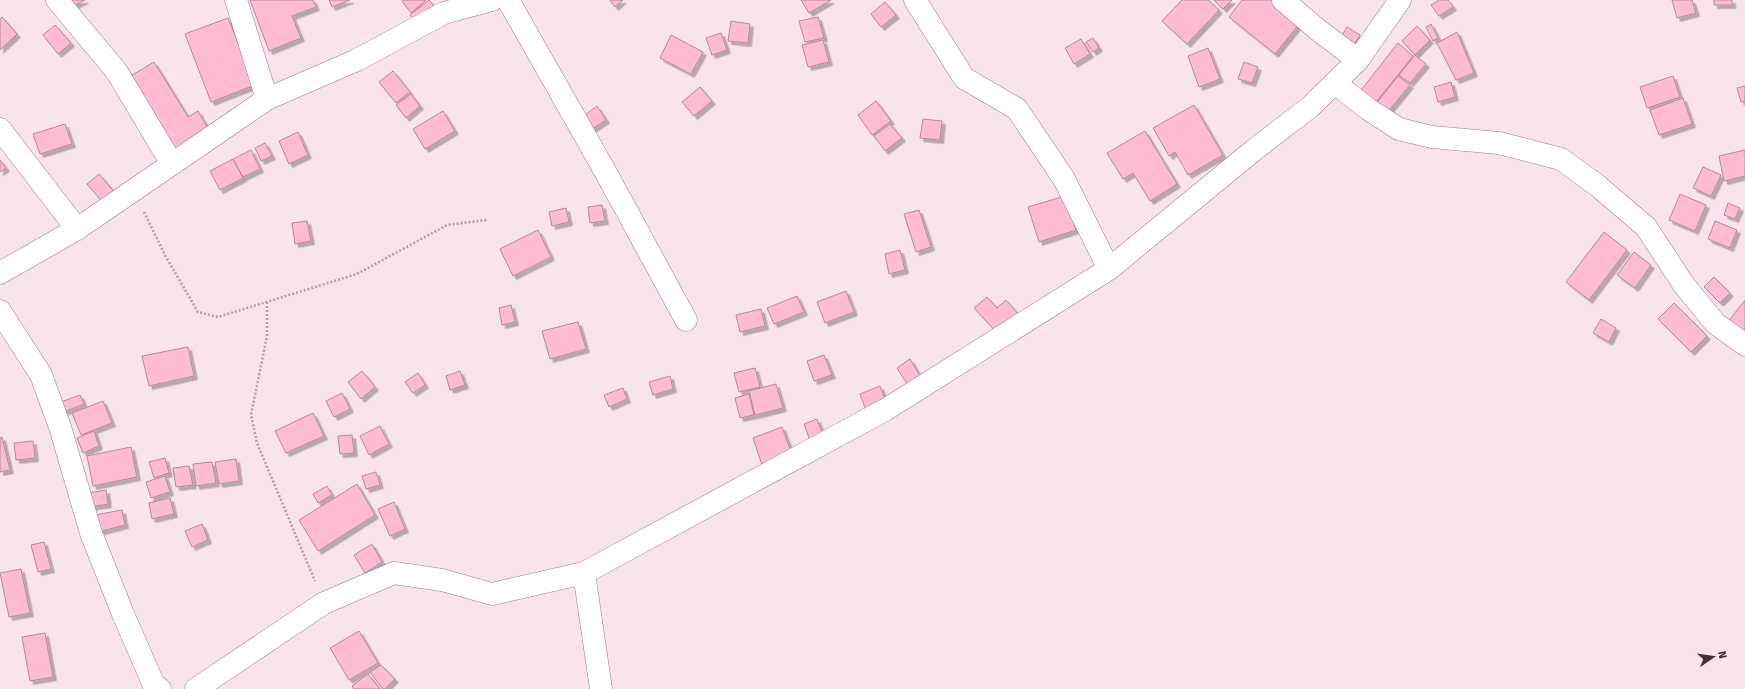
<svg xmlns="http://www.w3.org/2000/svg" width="1745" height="689" viewBox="0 0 1745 689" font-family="'Fira Sans',sans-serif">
	<defs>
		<filter id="shadow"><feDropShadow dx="3.5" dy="3.5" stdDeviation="0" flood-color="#0004"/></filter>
	</defs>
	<rect width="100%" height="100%" fill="#f9e4eb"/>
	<!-- building -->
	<g fill="#febcd3" stroke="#b68898" filter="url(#shadow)">
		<polygon points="70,0 85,0 73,6"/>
		<polygon points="250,0 313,0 316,7 292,16 301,38 269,51"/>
		<polygon points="329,0 350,0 332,7"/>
		<polygon points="404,0 426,0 411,13 402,1"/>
		<polygon points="429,0 438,10 418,25 410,15"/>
		<polygon points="610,0 623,0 615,7"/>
		<polygon points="801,0 831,0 809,13"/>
		<polygon points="1182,0 1208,0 1219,10 1187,44 1162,21"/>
		<polygon points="1214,0 1232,0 1223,9"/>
		<polygon points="1242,0 1272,0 1300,23 1275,54 1229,17"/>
		<polygon points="1439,0 1448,0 1453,7 1439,16 1431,5"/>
		<polygon points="1672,0 1692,0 1696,13 1677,18"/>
		<rect x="1714" y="0" width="18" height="5"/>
		<polygon points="885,2 896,15 881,27 871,14"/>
		<polygon points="2,17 17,34 0,50 0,19"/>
		<polygon points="818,17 824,38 805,42 799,21"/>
		<polygon points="228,18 255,85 211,102 185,34"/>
		<polygon points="731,21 750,24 748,43 728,41"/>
		<polygon points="1431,24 1438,38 1433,41 1426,27"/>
		<polygon points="55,25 71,43 58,54 43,35"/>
		<polygon points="1417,26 1430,40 1415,55 1402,41"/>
		<polygon points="1347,27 1360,35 1354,45 1341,37"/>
		<polygon points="1457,32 1474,73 1456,80 1437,43"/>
		<polygon points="721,33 727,50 712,55 706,38"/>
		<polygon points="671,35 703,52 691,74 660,58"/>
		<polygon points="1093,38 1099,48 1093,52 1086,42"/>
		<polygon points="1081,39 1090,54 1074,64 1065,48"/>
		<polygon points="823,40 829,62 808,67 802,45"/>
		<polygon points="1398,43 1413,56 1373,106 1358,94"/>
		<polygon points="1208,48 1220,79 1199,87 1188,56"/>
		<polygon points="1415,55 1426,64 1410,83 1399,75"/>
		<polygon points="154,62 188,117 198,111 210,132 175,153 129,77"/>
		<polygon points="1244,62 1258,67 1252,83 1238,79"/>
		<polygon points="393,71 410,92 396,103 379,82"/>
		<polygon points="1398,76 1410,85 1386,114 1375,105"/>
		<polygon points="1673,76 1680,97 1647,108 1640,87"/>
		<polygon points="1451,82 1455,97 1438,102 1434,87"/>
		<polygon points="1745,86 1745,101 1741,102 1737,88"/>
		<polygon points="700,87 712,101 694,116 682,102"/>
		<polygon points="411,94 420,106 406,118 396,105"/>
		<polygon points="1683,98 1692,124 1659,135 1650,110"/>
		<polygon points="876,101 891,121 872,135 858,115"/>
		<polygon points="1194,105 1223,155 1188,175 1175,152 1169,156 1153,128"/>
		<polygon points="597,106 606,120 586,133 578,120"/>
		<polygon points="443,111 455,131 425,149 413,129"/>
		<polygon points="923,119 942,121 940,140 920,138"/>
		<polygon points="65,124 72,144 40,154 33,134"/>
		<polygon points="890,124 902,138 885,151 874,136"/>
		<polygon points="1145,131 1177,184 1150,201 1133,173 1123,179 1107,153"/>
		<polygon points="298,132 308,155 289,164 279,141"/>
		<polygon points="265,143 272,156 261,161 255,148"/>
		<polygon points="251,150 260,169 243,177 233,159"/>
		<polygon points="1745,150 1745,176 1724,181 1719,156"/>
		<polygon points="233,159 243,178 220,190 210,171"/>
		<polygon points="0,160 6,168 0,172"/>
		<polygon points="1703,167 1721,175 1711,196 1693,188"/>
		<polygon points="99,174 116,194 104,204 87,184"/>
		<polygon points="1680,194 1706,205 1695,231 1669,220"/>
		<polygon points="1065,196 1076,230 1039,242 1028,207"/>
		<polygon points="1728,203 1740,208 1735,219 1724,215"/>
		<polygon points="602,205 605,221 590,223 588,207"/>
		<polygon points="566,208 569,222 552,226 549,212"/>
		<polygon points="919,210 931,247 916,252 904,214"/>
		<polygon points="307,221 311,241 295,244 292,223"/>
		<polygon points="1715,221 1737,230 1730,248 1708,239"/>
		<polygon points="538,230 551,257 513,276 500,249"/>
		<polygon points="1604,232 1627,250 1589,300 1566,282"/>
		<polygon points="900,250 905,270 889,274 885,254"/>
		<polygon points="1634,252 1651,265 1635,288 1617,275"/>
		<polygon points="1714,277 1730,293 1720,303 1704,287"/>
		<polygon points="846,291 854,312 825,323 817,302"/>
		<polygon points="797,296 804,312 774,324 767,308"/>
		<polygon points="987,297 997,308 1006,300 1020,316 999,335 974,308"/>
		<polygon points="1745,300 1745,337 1727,323"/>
		<polygon points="1674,303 1707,336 1691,352 1658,319"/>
		<polygon points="511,305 515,322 502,325 499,308"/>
		<polygon points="761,309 765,326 740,332 736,315"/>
		<polygon points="1601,319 1616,328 1609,342 1593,333"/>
		<polygon points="578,322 586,349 550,359 542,331"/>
		<polygon points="188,347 194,376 149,386 142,356"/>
		<polygon points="824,355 832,375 814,381 807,361"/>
		<polygon points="910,359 920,376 907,384 897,368"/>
		<polygon points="755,368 760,387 739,392 734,373"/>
		<polygon points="362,371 375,387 361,399 348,382"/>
		<polygon points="460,371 465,385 450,390 446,376"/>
		<polygon points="418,373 425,385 413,393 405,382"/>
		<polygon points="670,376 673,389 653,395 649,382"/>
		<polygon points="776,384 783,408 755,415 749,391"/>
		<polygon points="880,386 887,405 867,413 860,394"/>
		<polygon points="623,388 627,399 609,407 604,395"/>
		<polygon points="342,393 350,409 334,417 326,401"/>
		<polygon points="749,394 754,415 740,418 735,398"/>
		<polygon points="80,395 84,404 61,413 58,403"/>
		<polygon points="103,401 112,423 81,435 72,413"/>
		<polygon points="313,413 324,436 286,453 275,431"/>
		<polygon points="817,419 824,438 811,443 804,424"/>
		<polygon points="380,426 389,444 369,455 360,436"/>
		<polygon points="782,427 792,454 762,465 753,438"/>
		<polygon points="94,431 99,446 83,453 77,438"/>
		<polygon points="352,435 354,453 340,454 338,436"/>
		<polygon points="2,437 10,470 0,472 0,438"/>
		<polygon points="33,441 35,458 16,460 14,443"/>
		<polygon points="131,447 137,477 93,486 87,456"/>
		<polygon points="165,458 169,473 154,478 149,462"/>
		<polygon points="236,459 239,481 219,484 215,462"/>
		<polygon points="212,462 216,483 196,486 193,464"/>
		<polygon points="189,466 193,485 176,487 173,468"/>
		<polygon points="376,472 380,485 366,489 362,476"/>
		<polygon points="165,476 170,492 151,498 146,482"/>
		<polygon points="357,484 375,515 318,551 299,520"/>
		<polygon points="327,486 332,495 318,503 313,494"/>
		<polygon points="106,490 108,504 90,507 88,493"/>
		<polygon points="170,498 174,514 152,519 149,503"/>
		<polygon points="394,502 405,529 390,536 378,509"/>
		<polygon points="122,510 125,525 98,532 95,515"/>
		<polygon points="202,524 208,540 192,547 185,531"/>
		<polygon points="44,542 51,569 38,572 31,545"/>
		<polygon points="372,544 382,562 365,573 354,555"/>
		<polygon points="21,569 30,613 9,617 0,573"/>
		<polygon points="359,631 378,663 349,680 330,648"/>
		<polygon points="45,633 53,677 30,681 22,637"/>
		<polygon points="381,665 395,679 385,689 383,689 370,672"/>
		<polygon points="368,674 380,689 354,689 352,686"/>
	</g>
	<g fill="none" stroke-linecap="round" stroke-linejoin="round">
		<defs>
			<g id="minor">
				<polyline points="57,0 117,72 172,164"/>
				<polyline points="236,0 267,99"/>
				<polyline points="508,0 605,171 686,320"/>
				<polyline points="915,0 964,78 1017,109 1064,179 1109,269"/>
				<polyline points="1283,0 1318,30 1358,60"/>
				<polyline points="1335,83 1368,109 1399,129 1432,137 1499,143 1561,159 1598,186 1646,227 1684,285 1715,323 1745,345"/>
				<polyline points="0,129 77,229"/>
				<polyline points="0,273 77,229 267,99 357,60 444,13 492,0"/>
				<polyline points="0,311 41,375 60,427 91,533 123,614 153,683 160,689"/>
				<polyline points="584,573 601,689"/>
				<polyline points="196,689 324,603 394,573 442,580 492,594 584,573 885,410 1109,269 1254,150 1310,107 1358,60 1400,0"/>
			</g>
		</defs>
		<!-- minor casing -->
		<use href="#minor" stroke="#a67988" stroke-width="23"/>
		<!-- path -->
		<g stroke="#b39fa6" stroke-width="2.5" stroke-dasharray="2 2" stroke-linecap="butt">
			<polyline points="144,212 166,257 198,312 218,317 357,274 447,225 487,220"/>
			<polyline points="267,302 267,336 251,415 257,443 315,581"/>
		</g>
		<!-- minor -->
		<use href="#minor" stroke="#fff" stroke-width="22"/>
	</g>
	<!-- north arrow -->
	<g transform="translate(1713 657) rotate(77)" stroke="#f9e4eb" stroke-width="3" paint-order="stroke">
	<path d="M0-3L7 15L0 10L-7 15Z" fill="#443037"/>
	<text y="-6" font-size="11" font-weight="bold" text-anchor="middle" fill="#443037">N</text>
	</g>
</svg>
